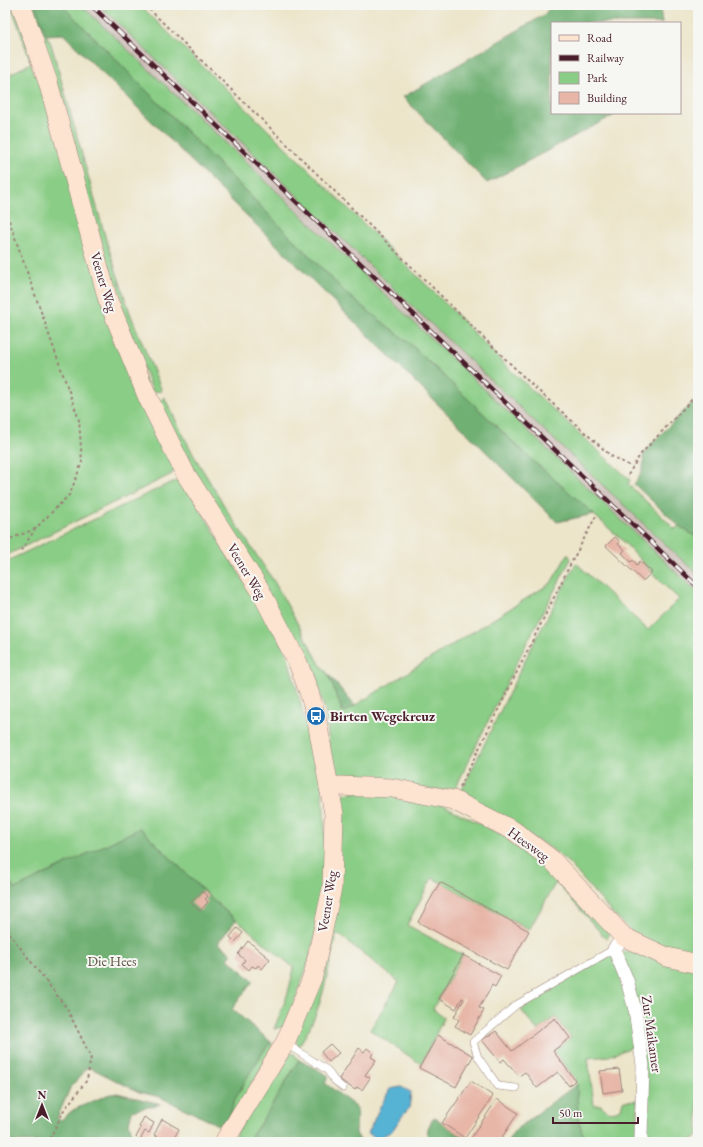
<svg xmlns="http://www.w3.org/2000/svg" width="703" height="1147" viewBox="0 0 703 1147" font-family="'EB Garamond',serif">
	<rect width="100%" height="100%" fill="#f6f6f2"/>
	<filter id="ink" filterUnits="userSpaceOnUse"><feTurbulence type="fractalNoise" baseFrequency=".025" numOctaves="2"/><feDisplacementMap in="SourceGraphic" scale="8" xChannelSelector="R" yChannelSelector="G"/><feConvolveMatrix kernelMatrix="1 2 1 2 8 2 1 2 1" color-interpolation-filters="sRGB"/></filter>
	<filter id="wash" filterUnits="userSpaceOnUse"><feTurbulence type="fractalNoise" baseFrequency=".012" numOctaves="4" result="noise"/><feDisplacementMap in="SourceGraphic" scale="16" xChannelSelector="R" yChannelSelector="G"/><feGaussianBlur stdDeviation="0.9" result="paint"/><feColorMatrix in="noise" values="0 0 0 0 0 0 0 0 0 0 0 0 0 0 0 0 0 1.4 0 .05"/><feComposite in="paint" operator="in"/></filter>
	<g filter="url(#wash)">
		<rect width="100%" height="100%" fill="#ece5ca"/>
		<!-- industrial -->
		<polygon fill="#cfc0ba" points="81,5 99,5 411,305 698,575 698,593"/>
		<!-- green -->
		<g fill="#8acd86" stroke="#6a7658">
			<polygon points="11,5 14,5 175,467 172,474 5,556 5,77 31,63"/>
			<polygon points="29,5 35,5 46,35 51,44 107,243 130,313 162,391 153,392 116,299"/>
			<polygon points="62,5 81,5 698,593 698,959 643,942 612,913 569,863 549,847 467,801 461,792 528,654 576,563 648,630 679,599 660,581 621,539 531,459 408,342 350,297"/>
			<polygon points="99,5 140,5 446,304 505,365 630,480 628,484 675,529 679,526 698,538 698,575 411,305"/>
			<polygon points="164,397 193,454 228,512 275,583 320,664 328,674 343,713 551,583 568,554 571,559 522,652 455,789 446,791 347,781 335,770 330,756 326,714 316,681 190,467 158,404"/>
			<polygon points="177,481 186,485 286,651 299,697 306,727 319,758 323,794 326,851 323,901 309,961 286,1026 274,1029 288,993 294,968 215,902 140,828 15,889 5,876 5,562 170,483"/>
			<path d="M366,791L437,802L536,852L609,929L607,940L556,882L529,930L432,878L407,925L463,955L433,1009L444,1018L421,1064L370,1030L399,982L337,933C333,945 331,959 328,972C322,999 314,1025 298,1047L295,1037L313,992L337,802L345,794Z"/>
			<polygon points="636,951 698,970 698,1135 689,1142 648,1142 622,961 623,952"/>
			<path d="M612,954L623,980L637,1045L609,1056L588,1058L594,1105H601C608,1113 612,1113 621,1109L623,1101L638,1100L637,1142H615L614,1137L595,1139L584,1138L578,1118L576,1080L554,1051L571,1037L555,1017L538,1031L521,1010L552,988Z"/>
			<polygon points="271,1042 274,1048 230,1124 220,1126 229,1118 234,1101 248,1076 263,1052"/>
			<polygon points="287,1052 294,1054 299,1060 264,1118 247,1142 231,1142"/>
		</g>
		<!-- forest -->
		<g fill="#6fb073" stroke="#5c684f">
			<polygon points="35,5 62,5 350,297 408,342 531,459 594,514 557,522 63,34 46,35"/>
			<polygon points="552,5 660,5 662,23 552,23 552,113 618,113 487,183 403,97 544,15"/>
			<path d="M698,397V538L679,526L634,484C641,475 645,468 643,456L650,445Z"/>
			<polygon points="328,674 355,706 343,713"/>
			<polygon points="140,828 215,902 236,920 218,943 232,954 228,959 253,981 232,1009 271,1042 263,1052 248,1076 234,1101 229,1118 220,1126 160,1097 139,1092 95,1070 87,1067 78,1079 71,1086 57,1118 61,1120 73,1110 107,1095 117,1093 160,1104 132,1111 129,1123 134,1139 132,1142 5,1142 5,876 15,889"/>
			<polygon points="299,1060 329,1076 325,1083 357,1108 356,1133 361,1142 247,1142 264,1118"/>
			<polygon points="577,1084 578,1118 584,1138 595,1139 614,1137 615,1142 507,1142 515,1130"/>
			<polygon points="434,1117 470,1142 427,1142 428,1128"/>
		</g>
		<!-- water -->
		<polygon fill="#56b3d4" stroke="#506980" points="401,1087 411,1092 409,1109 403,1115 392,1131 377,1139 368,1133 379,1109 390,1089"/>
		<g id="blocks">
			<!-- building -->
			<g fill="#e7b6a7">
				<polygon points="615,537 620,542 618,544 625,550 622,553 631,562 633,560 637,565 640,561 652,572 643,581 606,546"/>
				<polygon points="440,882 529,931 507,970 418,922"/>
				<polygon points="202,891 208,896 205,899 208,902 200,911 191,903"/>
				<polygon points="237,928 243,933 235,942 230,937"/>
				<polygon points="248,941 270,959 262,969 258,965 256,968 252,966 249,970 242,964 245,960 238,954"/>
				<polygon points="463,955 501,976 495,987 492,985 479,1008 484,1010 470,1035 455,1026 459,1020 454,1017 464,999 462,998 456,1009 439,999"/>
				<polygon points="555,1018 570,1038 553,1051 575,1080 569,1086 558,1072 537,1088 525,1072 519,1076 504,1059 500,1062 482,1040 496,1031 512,1051"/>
				<polygon points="438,1035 473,1056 456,1087 419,1068"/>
				<polygon points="330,1044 339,1053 329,1062 321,1052"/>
				<polygon points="359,1048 364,1052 367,1048 373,1053 371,1057 376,1060 365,1075 370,1078 362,1090 357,1087 355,1090 339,1079"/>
				<polygon points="619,1069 622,1090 603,1093 600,1071"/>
				<polygon points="471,1081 493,1096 465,1138 442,1123"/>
				<polygon points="497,1099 518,1113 499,1142 471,1142 469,1141"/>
				<polygon points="144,1117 154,1123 149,1133 145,1131 140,1140 142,1141 141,1142 136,1142 138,1139 136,1137 141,1128 139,1127"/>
				<polygon points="162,1119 179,1129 172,1142 167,1142 154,1135"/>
			</g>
		</g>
	</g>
	<g filter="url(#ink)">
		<use href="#blocks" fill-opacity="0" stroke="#9b827a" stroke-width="1"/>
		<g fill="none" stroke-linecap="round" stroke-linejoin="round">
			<defs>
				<g id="lane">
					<polyline points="285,1043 327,1070 334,1080 343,1088"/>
					<polyline points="516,1088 498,1086 478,1057 473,1042 516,1005 614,949"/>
				</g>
				<polyline id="street" points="624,937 614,949 627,980 635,1010 643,1065 641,1138 642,1142"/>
				<g id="secondary">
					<polyline points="21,5 48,82 108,300 148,398 185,473 259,588 298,663 309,692 316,716 334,814 332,888 313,976 285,1043 224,1142"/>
					<polyline points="329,788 339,786 392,788 453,800 514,831 551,859 624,937 667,957 698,964"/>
				</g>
			</defs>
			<!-- lane casing -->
			<use href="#lane" stroke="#9b827a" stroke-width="8"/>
			<!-- street casing -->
			<use href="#street" stroke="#9b827a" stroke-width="14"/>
			<!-- secondary casing -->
			<use href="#secondary" stroke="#9b827a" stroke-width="20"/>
			<!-- path -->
			<g stroke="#9b827a" stroke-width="2" stroke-dasharray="3 3" stroke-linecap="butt">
				<polyline points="145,5 532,385 611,456 632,467"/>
				<polyline points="5,209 79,420 82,462 70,494 36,528 20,552"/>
				<polyline points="628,475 640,455 698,393"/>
				<polyline points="5,541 35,529"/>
				<polyline points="460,787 569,567 596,516"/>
				<polyline points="5,928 66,1007 91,1057 87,1080 64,1110 48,1142"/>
			</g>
			<!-- lane -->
			<use href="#lane" stroke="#fff" stroke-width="7"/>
			<!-- street -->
			<use href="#street" stroke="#fff" stroke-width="13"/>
			<!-- secondary -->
			<use href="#secondary" stroke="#fde4d1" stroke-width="19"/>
			<defs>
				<polyline id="rail" points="91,5 698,587"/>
			</defs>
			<!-- rail casing -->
			<use href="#rail" stroke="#4a1f2b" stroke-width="4.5"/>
			<!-- rail -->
			<use href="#rail" stroke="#f6f6f2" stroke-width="3" stroke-dasharray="9" stroke-linecap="butt"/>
		</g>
	</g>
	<!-- icons -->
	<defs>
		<symbol id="bus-disc" viewBox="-11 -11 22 22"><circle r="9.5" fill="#1f6fb2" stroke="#f6f6f2"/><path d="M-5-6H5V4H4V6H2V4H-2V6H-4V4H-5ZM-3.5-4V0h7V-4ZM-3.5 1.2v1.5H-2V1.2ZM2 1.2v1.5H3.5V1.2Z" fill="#fff"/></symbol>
	</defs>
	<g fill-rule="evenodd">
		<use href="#bus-disc" x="305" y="705" width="22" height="22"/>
	</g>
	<g text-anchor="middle" stroke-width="4" stroke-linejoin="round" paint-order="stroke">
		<!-- street labels -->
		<g font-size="14" fill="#4a1f2b" stroke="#f6f6f2">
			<text transform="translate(104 282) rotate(73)" y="5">Veener Weg</text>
			<text transform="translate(247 571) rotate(59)" y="5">Veener Weg</text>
			<text transform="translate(529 844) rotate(36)" y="5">Heesweg</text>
			<text transform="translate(327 901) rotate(-81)" y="5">Veener Weg</text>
			<text transform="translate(652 1034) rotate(82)" y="5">Zur Maikamer</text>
		</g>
		<!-- poi labels -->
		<g font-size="14" font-weight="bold" fill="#4a1f2b" stroke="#f6f6f2" text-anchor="start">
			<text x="330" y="721">Birten Wegekreuz</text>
		</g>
		<!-- park labels -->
		<g font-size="14" fill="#5d5346" stroke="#f6f6f2">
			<text x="112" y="966">Die Hees</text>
		</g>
	</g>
	<!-- margin -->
	<rect width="703" height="1147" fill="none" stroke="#f6f6f2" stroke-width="20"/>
	<!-- legend -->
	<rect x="551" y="22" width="130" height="92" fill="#f6f6f2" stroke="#b1a0a2"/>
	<rect x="559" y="35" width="20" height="6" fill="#fde4d1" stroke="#b1a0a2"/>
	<text x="587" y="42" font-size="12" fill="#4a1f2b">Road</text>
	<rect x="559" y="55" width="20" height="6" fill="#4a1f2b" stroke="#b1a0a2"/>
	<text x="587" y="62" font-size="12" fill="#4a1f2b">Railway</text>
	<rect x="559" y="72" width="20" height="12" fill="#8acd86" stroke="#b1a0a2"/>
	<text x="587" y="82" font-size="12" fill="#4a1f2b">Park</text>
	<rect x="559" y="92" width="20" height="12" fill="#e7b6a7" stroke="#b1a0a2"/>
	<text x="587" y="102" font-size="12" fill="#4a1f2b">Building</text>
	<!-- north arrow -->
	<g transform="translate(42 1105)" stroke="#f6f6f2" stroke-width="3" paint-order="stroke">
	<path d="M0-3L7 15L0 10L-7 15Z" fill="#4a1f2b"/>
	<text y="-6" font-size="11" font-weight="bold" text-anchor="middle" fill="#4a1f2b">N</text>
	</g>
	<!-- scale -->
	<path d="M553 1117v6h85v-6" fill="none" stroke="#4a1f2b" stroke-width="2"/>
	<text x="559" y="1117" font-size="12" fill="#4a1f2b" stroke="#f6f6f2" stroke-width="3" paint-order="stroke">50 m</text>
</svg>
